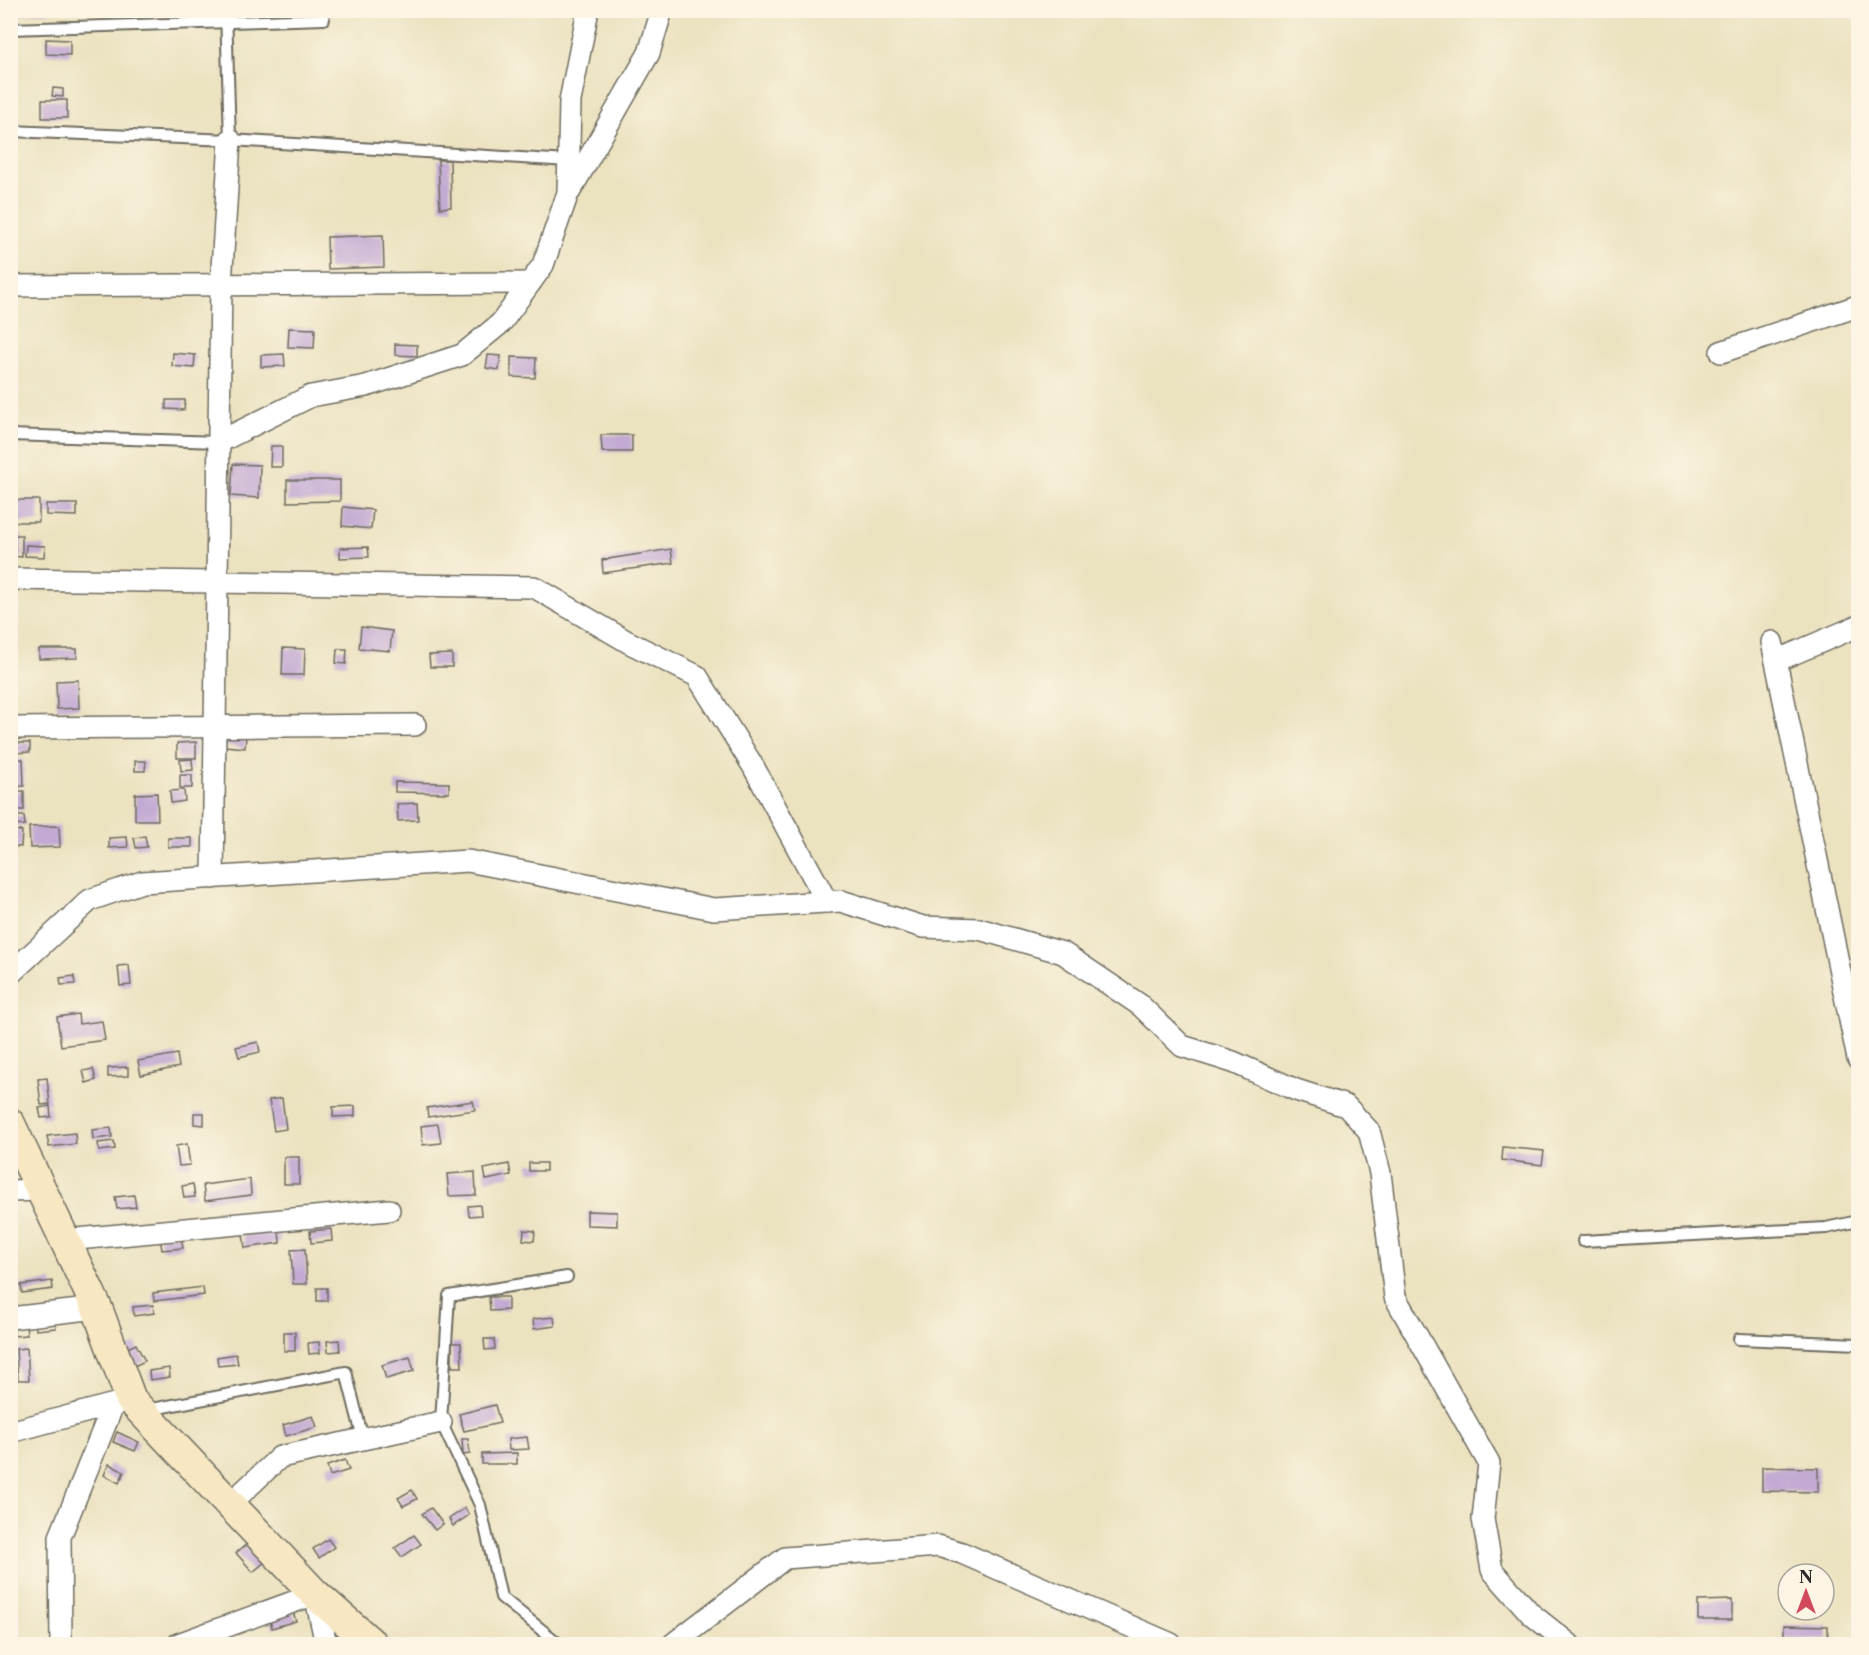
<svg xmlns="http://www.w3.org/2000/svg" width="1869" height="1655" viewBox="0 0 1869 1655" font-family="'Libre Caslon Text',serif">
	<rect width="100%" height="100%" fill="#fcf5e5"/>
	<filter id="ink" filterUnits="userSpaceOnUse"><feTurbulence type="fractalNoise" baseFrequency=".0167" numOctaves="2"/><feDisplacementMap in="SourceGraphic" scale="12" xChannelSelector="R" yChannelSelector="G"/><feConvolveMatrix kernelMatrix="1 2 1 2 8 2 1 2 1" color-interpolation-filters="sRGB"/></filter>
	<filter id="wash" filterUnits="userSpaceOnUse"><feTurbulence type="fractalNoise" baseFrequency=".008" numOctaves="4" result="noise"/><feDisplacementMap in="SourceGraphic" scale="24" xChannelSelector="R" yChannelSelector="G"/><feGaussianBlur stdDeviation="1.35" result="paint"/><feColorMatrix in="noise" values="0 0 0 0 0 0 0 0 0 0 0 0 0 0 0 0 0 1.4 0 .05"/><feComposite in="paint" operator="in"/></filter>
	<g filter="url(#wash)">
		<rect width="100%" height="100%" fill="#ebe2c0"/>
		<g id="blocks">
			<!-- building -->
			<g fill="#c3aad3">
				<polygon points="10,10 50,10 50,12 10,14"/>
				<polygon points="46,39 70,40 70,55 46,54"/>
				<polygon points="53,88 63,89 63,97 52,96"/>
				<rect x="42" y="100" width="25" height="18"/>
				<polygon points="438,160 450,160 451,207 440,208"/>
				<polygon points="383,235 384,267 328,269 327,237"/>
				<polygon points="289,328 315,329 314,348 288,347"/>
				<polygon points="395,344 417,345 417,356 395,355"/>
				<polygon points="173,353 195,355 194,368 172,366"/>
				<polygon points="284,354 285,366 261,367 261,355"/>
				<polygon points="488,355 501,356 499,370 486,368"/>
				<polygon points="511,357 536,358 535,378 511,377"/>
				<polygon points="166,400 185,400 184,410 166,409"/>
				<polygon points="601,435 632,435 632,452 602,452"/>
				<polygon points="271,446 282,446 282,467 270,467"/>
				<polygon points="233,464 260,465 259,498 231,496"/>
				<polygon points="287,480 340,480 340,501 287,502"/>
				<rect x="10" y="500" width="29" height="22"/>
				<polygon points="46,504 77,504 77,516 46,515"/>
				<polygon points="343,507 373,510 371,529 342,526"/>
				<polygon points="10,535 22,535 22,557 10,556"/>
				<polygon points="26,545 45,546 44,557 25,556"/>
				<polygon points="368,547 369,557 340,558 340,548"/>
				<polygon points="671,549 673,563 603,573 602,560"/>
				<polygon points="361,627 392,631 390,651 359,648"/>
				<polygon points="283,648 305,649 304,675 282,675"/>
				<polygon points="39,649 77,649 77,658 39,659"/>
				<polygon points="337,649 347,649 346,664 336,663"/>
				<polygon points="452,654 452,667 430,667 429,655"/>
				<polygon points="78,680 79,708 57,709 56,681"/>
				<polygon points="226,736 246,737 245,748 225,746"/>
				<polygon points="196,742 196,758 177,758 177,743"/>
				<polygon points="13,743 30,743 30,752 13,753"/>
				<polygon points="23,759 24,786 11,787 10,760"/>
				<polygon points="192,759 193,770 181,771 180,760"/>
				<polygon points="135,761 146,761 145,771 135,771"/>
				<rect x="180" y="775" width="12" height="13"/>
				<polygon points="395,782 449,783 449,793 395,792"/>
				<polygon points="184,790 185,801 171,803 170,791"/>
				<rect x="10" y="791" width="14" height="19"/>
				<polygon points="157,793 158,820 135,820 135,794"/>
				<polygon points="417,803 418,820 398,821 397,804"/>
				<polygon points="13,816 24,816 25,825 13,826"/>
				<polygon points="59,826 60,847 30,848 29,827"/>
				<polygon points="10,830 22,831 21,847 10,846"/>
				<polygon points="145,836 147,847 136,848 134,838"/>
				<polygon points="127,837 128,847 109,848 109,838"/>
				<rect x="168" y="838" width="24" height="9"/>
				<polygon points="129,965 131,985 120,986 118,966"/>
				<polygon points="74,976 75,984 61,985 60,978"/>
				<polygon points="78,1014 79,1024 102,1021 105,1040 61,1046 57,1017"/>
				<polygon points="258,1042 260,1052 239,1057 236,1047"/>
				<polygon points="177,1054 179,1067 141,1075 138,1061"/>
				<polygon points="128,1067 128,1076 108,1077 108,1068"/>
				<polygon points="93,1069 96,1080 86,1083 83,1071"/>
				<polygon points="47,1078 50,1104 41,1105 38,1079"/>
				<polygon points="282,1098 286,1129 274,1131 269,1100"/>
				<polygon points="473,1101 475,1110 428,1117 427,1108"/>
				<polygon points="50,1106 51,1117 41,1118 39,1108"/>
				<polygon points="355,1106 355,1116 333,1117 333,1107"/>
				<polygon points="194,1113 204,1113 204,1125 194,1124"/>
				<polygon points="438,1124 441,1143 423,1145 421,1126"/>
				<polygon points="111,1128 112,1137 93,1139 92,1130"/>
				<polygon points="75,1133 76,1144 49,1147 47,1136"/>
				<polygon points="114,1141 115,1149 99,1151 98,1143"/>
				<polygon points="187,1144 190,1165 179,1166 176,1146"/>
				<polygon points="1503,1147 1544,1151 1542,1165 1502,1160"/>
				<rect x="284" y="1157" width="15" height="27"/>
				<rect x="529" y="1163" width="17" height="8"/>
				<polygon points="509,1164 511,1175 486,1180 484,1169"/>
				<polygon points="475,1172 476,1195 449,1196 447,1174"/>
				<polygon points="250,1179 251,1195 205,1201 203,1185"/>
				<polygon points="193,1184 195,1197 184,1198 182,1186"/>
				<polygon points="134,1195 136,1207 117,1209 115,1197"/>
				<polygon points="480,1205 481,1215 469,1216 468,1206"/>
				<polygon points="587,1211 617,1212 617,1226 587,1225"/>
				<polygon points="331,1229 332,1241 311,1243 310,1231"/>
				<polygon points="279,1230 280,1243 245,1248 243,1234"/>
				<polygon points="524,1230 535,1231 534,1241 523,1240"/>
				<polygon points="181,1235 183,1248 162,1250 160,1237"/>
				<polygon points="305,1249 307,1284 293,1284 291,1250"/>
				<polygon points="52,1281 53,1289 22,1293 21,1285"/>
				<polygon points="203,1287 204,1295 154,1301 153,1293"/>
				<rect x="317" y="1288" width="10" height="13"/>
				<polygon points="489,1297 508,1297 508,1310 490,1311"/>
				<polygon points="153,1305 154,1313 134,1316 133,1307"/>
				<polygon points="554,1317 555,1326 534,1329 533,1319"/>
				<polygon points="55,1318 56,1328 36,1330 35,1320"/>
				<polygon points="26,1325 27,1335 14,1336 14,1326"/>
				<rect x="284" y="1332" width="11" height="19"/>
				<polygon points="484,1339 494,1339 495,1349 485,1350"/>
				<polygon points="339,1340 340,1351 328,1352 327,1341"/>
				<polygon points="319,1342 320,1353 309,1354 308,1343"/>
				<polygon points="452,1343 461,1343 462,1367 452,1367"/>
				<polygon points="136,1344 145,1361 132,1367 123,1350"/>
				<polygon points="27,1348 29,1380 18,1380 16,1349"/>
				<polygon points="236,1354 238,1364 218,1366 217,1357"/>
				<polygon points="410,1357 414,1371 386,1379 382,1365"/>
				<polygon points="169,1368 170,1377 150,1380 149,1371"/>
				<polygon points="495,1405 500,1423 464,1431 459,1414"/>
				<polygon points="313,1416 317,1427 286,1436 283,1425"/>
				<polygon points="117,1432 139,1442 135,1451 113,1442"/>
				<polygon points="527,1437 529,1449 509,1450 508,1439"/>
				<polygon points="462,1439 468,1439 470,1454 463,1455"/>
				<polygon points="517,1453 517,1464 482,1464 482,1454"/>
				<polygon points="345,1460 349,1470 330,1476 327,1466"/>
				<polygon points="109,1464 124,1472 119,1483 104,1475"/>
				<polygon points="1762,1467 1818,1468 1818,1492 1762,1491"/>
				<polygon points="412,1490 417,1499 403,1506 398,1498"/>
				<polygon points="431,1508 443,1524 435,1530 422,1514"/>
				<polygon points="465,1508 469,1515 453,1526 449,1519"/>
				<polygon points="414,1535 421,1544 402,1557 395,1548"/>
				<polygon points="328,1539 334,1547 319,1558 313,1549"/>
				<polygon points="249,1542 266,1561 253,1572 236,1553"/>
				<polygon points="1732,1600 1732,1620 1698,1620 1698,1601"/>
				<polygon points="292,1609 296,1621 272,1628 269,1616"/>
				<polygon points="1784,1625 1828,1626 1828,1640 1784,1639"/>
			</g>
		</g>
	</g>
	<g filter="url(#ink)">
		<use href="#blocks" fill-opacity="0" stroke="#6e6b5f" stroke-width="1.5"/>
		<g fill="none" stroke-linecap="round" stroke-linejoin="round">
			<defs>
				<g id="lane">
					<polyline points="226,10 230,140"/>
					<polyline points="10,29 324,19"/>
					<polyline points="10,131 230,140 569,161"/>
					<polyline points="10,435 219,442"/>
					<polyline points="1583,1241 1826,1228 1858,1221"/>
					<polyline points="1739,1339 1858,1344"/>
					<polyline points="147,1410 346,1372 363,1439"/>
					<polyline points="559,1644 501,1597 480,1505 441,1422 449,1296 567,1277"/>
				</g>
				<g id="street">
					<polyline points="570,191 649,53 662,10"/>
					<polyline points="10,286 530,283"/>
					<polyline points="1721,352 1858,306"/>
					<polyline points="219,442 311,396 366,386 462,355 501,323 543,265 568,193 570,101 588,10"/>
					<polyline points="10,579 534,587 628,642 697,676 753,766 827,902"/>
					<polyline points="1772,642 1858,1059"/>
					<polyline points="1776,661 1858,626"/>
					<polyline points="10,728 415,725"/>
					<polyline points="213,878 221,285 230,140"/>
					<polyline points="10,974 90,900 142,882 468,861 714,909 841,901 923,927 979,929 1063,953 1140,1005 1182,1046 1233,1062 1296,1090 1346,1106 1369,1131 1380,1173 1395,1297 1489,1463 1483,1519 1492,1570 1531,1614 1569,1644"/>
					<polyline points="10,1191 42,1190"/>
					<polyline points="66,1240 389,1210"/>
					<polyline points="10,1318 97,1308"/>
					<polyline points="10,1432 122,1402"/>
					<polyline points="230,1504 280,1457 441,1422"/>
					<polyline points="61,1644 60,1537 113,1405"/>
					<polyline points="178,1644 315,1594 326,1644"/>
					<polyline points="673,1644 785,1558 938,1546 962,1553 1171,1644"/>
				</g>
				<polyline id="secondary" points="10,1124 97,1308 131,1400 315,1594 372,1644"/>
			</defs>
			<!-- lane casing -->
			<use href="#lane" stroke="#6e6b5f" stroke-width="14"/>
			<!-- street casing -->
			<use href="#street" stroke="#6e6b5f" stroke-width="24"/>
			<!-- secondary casing -->
			<use href="#secondary" stroke="#6e6b5f" stroke-width="33"/>
			<!-- lane -->
			<use href="#lane" stroke="#fff" stroke-width="10"/>
			<!-- street -->
			<use href="#street" stroke="#fff" stroke-width="21"/>
			<!-- secondary -->
			<use href="#secondary" stroke="#f7e8c3" stroke-width="30"/>
		</g>
	</g>
	<!-- margin -->
	<rect width="1869" height="1655" fill="none" stroke="#fcf5e5" stroke-width="36"/>
	<!-- north arrow -->
	<g transform="translate(1806 1592)"><circle r="28" fill="#fcf5e5" stroke="#a8a49b" stroke-width="1.5"/>
	<path d="M0-4.5L10 22L0 15L-10 22Z" fill="#d1495b"/>
	<text y="-9" font-size="16" font-weight="bold" text-anchor="middle" fill="#2b2b2b">N</text>
	</g>
</svg>
